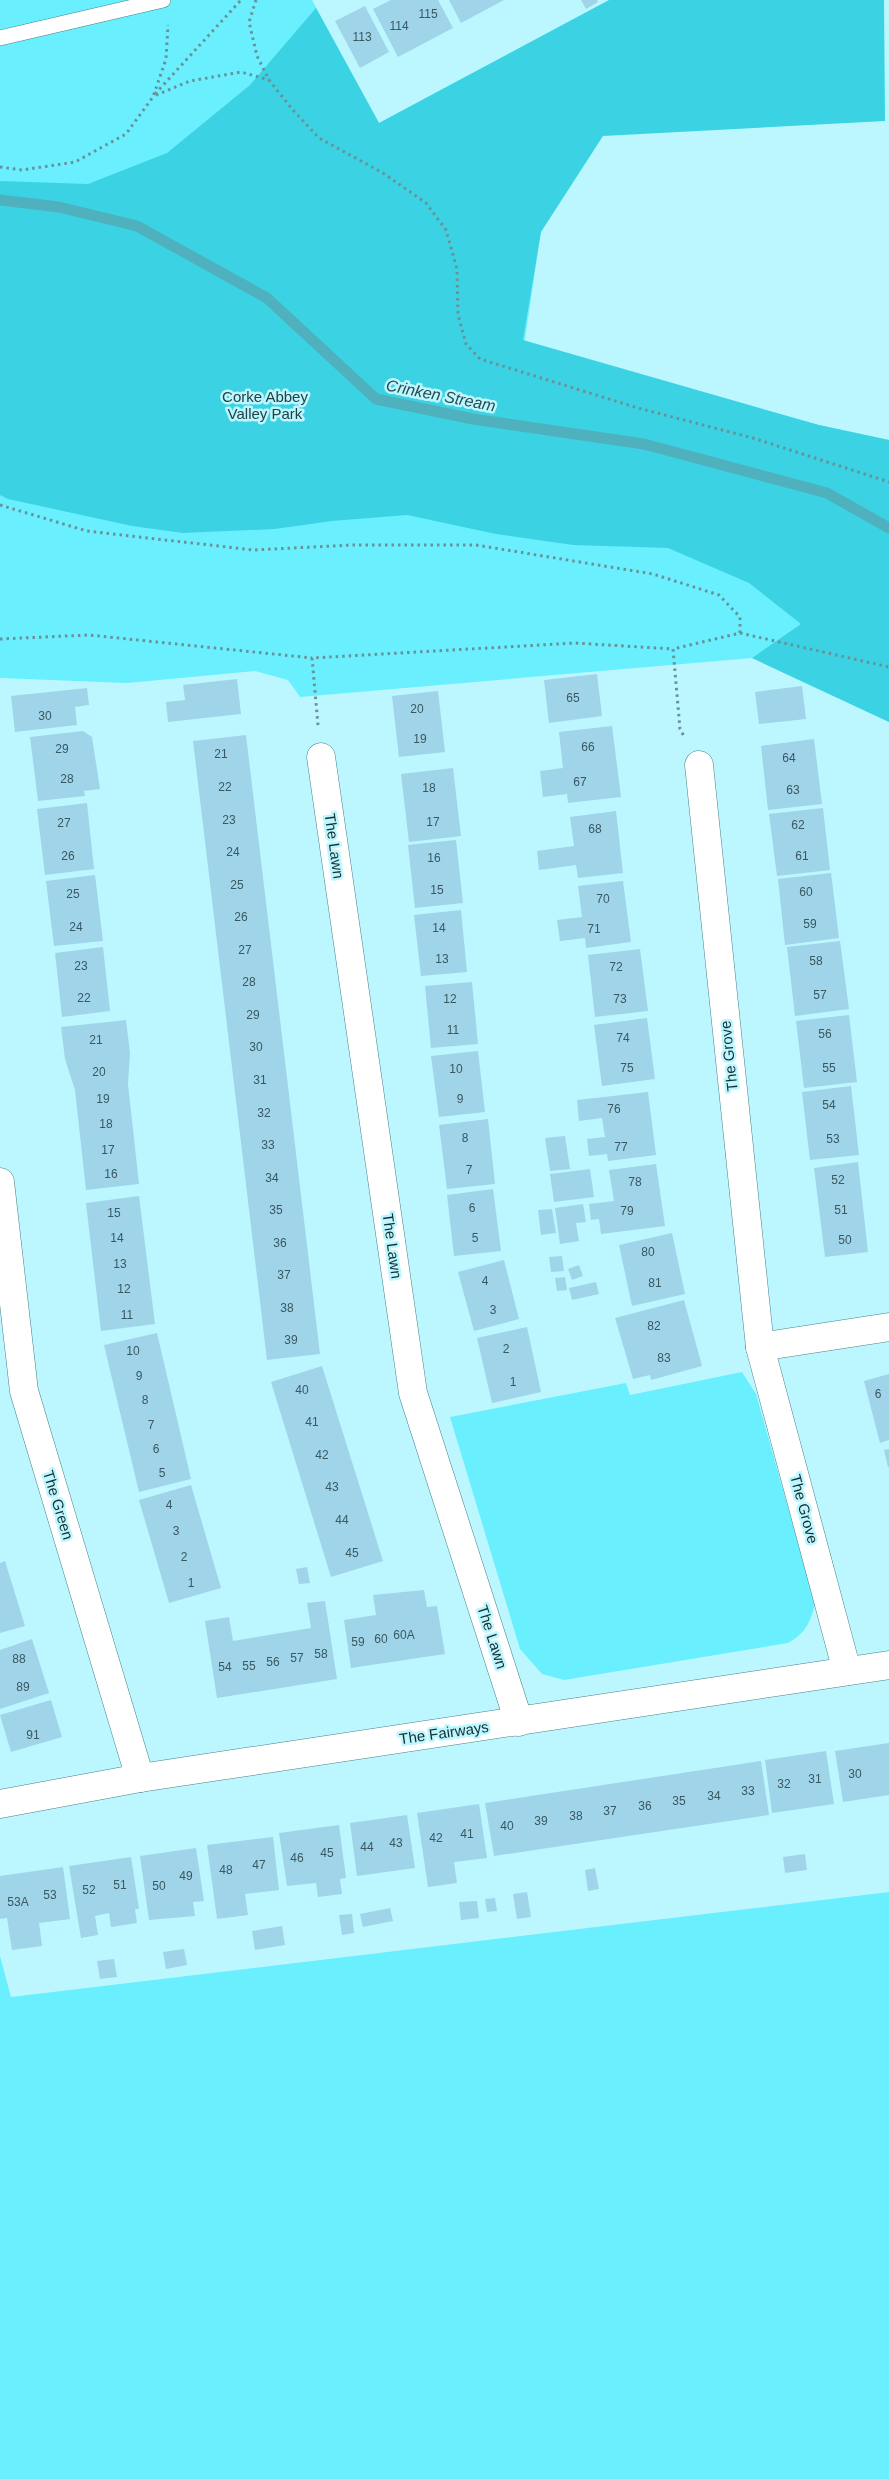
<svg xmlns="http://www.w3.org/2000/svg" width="889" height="2479" viewBox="0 0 889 2479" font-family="Helvetica,sans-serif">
	<rect width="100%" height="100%" fill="#bcf7ff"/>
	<!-- green -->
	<g fill="#6aeffe">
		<polygon points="0,0 312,0 379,123 572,20 524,346 819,425 889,440 889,722 752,658 300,697 288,680 255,671 127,683 0,678"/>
		<path d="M742,1372L756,1394L815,1604C810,1623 806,1633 788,1643L564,1680L542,1674L520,1649L450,1417L626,1383L630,1395Z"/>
		<polygon points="889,1892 889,2479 0,2479 0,1956 11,1997"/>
	</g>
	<!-- forest -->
	<polygon fill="#3bd3e4" points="609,0 884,0 885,121 603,136 541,232 523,340 819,425 889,440 889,722 752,658 801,624 749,583 668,548 573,545 496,534 407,515 332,521 275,529 183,533 132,526 8,499 0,495 0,181 88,184 167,153 250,85 316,8 379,123"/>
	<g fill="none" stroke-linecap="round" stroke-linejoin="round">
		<!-- stream -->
		<polyline stroke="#4fb1bd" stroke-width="11" points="0,200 59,207 137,226 267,298 376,399 473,419 644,444 827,493 889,528"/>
	</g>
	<!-- building -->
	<g fill="#a0d4e9">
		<polygon points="391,0 438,0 453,28 398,57 373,9"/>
		<polygon points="449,0 504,0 461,23"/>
		<polygon points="581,0 597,0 598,2 586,9"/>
		<polygon points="365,6 389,52 360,68 335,21"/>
		<polygon points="597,674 602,716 549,723 544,680"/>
		<polygon points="237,679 241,714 168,722 166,702 185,700 183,685"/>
		<polygon points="802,686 806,719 759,724 755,692"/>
		<polygon points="87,688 89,705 75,707 77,725 15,732 11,696"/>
		<polygon points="438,691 445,752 399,757 392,696"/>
		<polygon points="612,726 621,797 568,803 567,794 543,797 540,771 563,768 559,732"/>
		<polygon points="83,731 92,737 100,789 84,791 85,796 38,801 30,737"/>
		<polygon points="246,735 320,1354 267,1360 193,741"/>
		<polygon points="814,739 822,804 768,810 761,746"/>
		<polygon points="453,768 461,836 409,842 401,774"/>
		<polygon points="87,803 94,869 45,875 37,809"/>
		<polygon points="823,808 830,870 777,876 769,814"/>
		<polygon points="616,811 623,873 578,878 576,865 539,870 537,851 574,846 570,817"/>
		<polygon points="456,840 463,903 415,908 408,845"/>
		<polygon points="831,873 839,938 785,945 778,879"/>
		<polygon points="95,875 103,941 54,946 46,881"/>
		<polygon points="623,881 631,942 586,948 585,938 560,941 557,920 582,917 578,886"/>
		<polygon points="461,910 467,972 421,976 414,915"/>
		<polygon points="840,941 849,1009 795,1016 787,947"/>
		<polygon points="103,947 110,1011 62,1017 55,953"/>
		<polygon points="640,949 648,1011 595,1017 588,955"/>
		<polygon points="472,982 478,1044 431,1048 425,986"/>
		<polygon points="849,1015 857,1082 804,1088 796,1021"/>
		<polygon points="647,1018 655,1079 602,1086 594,1025"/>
		<polygon points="126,1020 130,1053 128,1084 139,1184 86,1190 75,1090 65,1059 61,1027"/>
		<polygon points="478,1051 485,1112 439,1117 431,1056"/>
		<polygon points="851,1086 859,1155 810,1160 802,1092"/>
		<polygon points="648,1092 656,1155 608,1161 607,1154 589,1156 587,1139 605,1137 602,1118 579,1121 577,1100"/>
		<polygon points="488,1119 495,1184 447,1189 439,1125"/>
		<polygon points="565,1136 570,1169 550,1171 545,1138"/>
		<polygon points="858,1162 868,1252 825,1257 814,1168"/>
		<polygon points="656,1164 665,1226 601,1234 599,1219 591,1220 589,1204 614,1201 609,1170"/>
		<polygon points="590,1169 594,1197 554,1202 550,1174"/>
		<polygon points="493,1189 501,1251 454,1256 447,1195"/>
		<polygon points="139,1196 155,1324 101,1331 86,1203"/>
		<polygon points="583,1204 586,1222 576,1223 579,1241 560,1244 555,1208"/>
		<polygon points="552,1209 556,1233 541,1235 538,1210"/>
		<polygon points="672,1233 685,1294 632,1306 619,1245"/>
		<polygon points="562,1256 564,1271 551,1272 549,1257"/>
		<polygon points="504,1260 519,1319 474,1331 458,1272"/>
		<polygon points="579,1265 583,1276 572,1280 568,1269"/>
		<polygon points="565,1277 567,1290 557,1291 555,1278"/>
		<polygon points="596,1282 599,1294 572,1300 569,1288"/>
		<polygon points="684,1300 702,1366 651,1380 650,1375 633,1379 615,1318"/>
		<polygon points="527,1327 541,1392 492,1403 477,1338"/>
		<polygon points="157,1333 191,1479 139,1492 104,1345"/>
		<polygon points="322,1366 383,1561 331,1577 271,1382"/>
		<polygon points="889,1374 889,1440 880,1443 864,1381"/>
		<polygon points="889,1449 889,1467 888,1467 884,1450"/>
		<polygon points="191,1485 221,1588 169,1603 139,1500"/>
		<polygon points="5,1561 25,1626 0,1633 0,1563"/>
		<polygon points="307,1567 310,1583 299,1584 296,1569"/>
		<polygon points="424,1590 427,1607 437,1606 445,1654 351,1668 344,1620 376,1615 373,1595"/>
		<polygon points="325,1601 337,1679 217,1698 205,1621 229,1617 233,1641 311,1628 307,1603"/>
		<polygon points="32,1639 49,1693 0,1709 0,1650"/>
		<polygon points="51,1700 62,1737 11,1752 0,1715"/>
		<polygon points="889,1743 889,1795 843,1802 835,1751"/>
		<polygon points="826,1751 834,1804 772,1813 765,1760"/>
		<polygon points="761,1761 769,1815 494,1856 485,1803"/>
		<polygon points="479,1804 487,1858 454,1862 457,1883 428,1887 417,1813"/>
		<polygon points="407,1815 415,1868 357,1876 350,1823"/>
		<polygon points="339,1825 346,1878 340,1879 342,1894 318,1897 316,1883 287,1886 279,1833"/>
		<polygon points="273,1837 279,1890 245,1894 248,1915 217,1919 207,1845"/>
		<polygon points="196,1848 204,1901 193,1902 195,1916 149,1920 140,1856"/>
		<polygon points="805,1854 807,1870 785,1873 783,1857"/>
		<polygon points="131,1857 139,1909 135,1909 137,1923 111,1927 109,1913 95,1916 98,1935 81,1938 69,1866"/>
		<polygon points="63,1867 70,1919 39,1923 42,1946 12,1950 7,1918 0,1919 0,1876"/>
		<polygon points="595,1868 599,1889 588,1891 585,1870"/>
		<polygon points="527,1892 531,1917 517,1919 513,1894"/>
		<polygon points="495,1898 497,1911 487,1912 485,1899"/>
		<polygon points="477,1901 479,1918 461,1920 459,1902"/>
		<polygon points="390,1908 393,1921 363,1927 360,1914"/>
		<polygon points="352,1914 354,1933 342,1935 339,1915"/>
		<polygon points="282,1926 285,1945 255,1950 252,1931"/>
		<polygon points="184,1949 187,1965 166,1969 163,1952"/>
		<polygon points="114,1959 117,1977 100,1979 97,1961"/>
	</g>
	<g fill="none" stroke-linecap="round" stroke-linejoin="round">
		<defs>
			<polyline id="service" points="0,38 163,0"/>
			<g id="minor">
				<polyline points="321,757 413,1393 519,1722"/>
				<polyline points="699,765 760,1347 847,1671"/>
				<polyline points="0,1182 24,1391 140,1778"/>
				<polyline points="760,1347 889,1327"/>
				<polyline points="0,1804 140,1778 889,1665"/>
			</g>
		</defs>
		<!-- service casing -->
		<use href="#service" stroke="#488187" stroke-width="16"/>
		<!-- minor casing -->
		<use href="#minor" stroke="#488187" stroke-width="29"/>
		<!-- path -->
		<g stroke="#699298" stroke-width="3" stroke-dasharray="2.5 4" stroke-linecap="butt">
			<polyline points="256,0 249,22 257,56 269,80 292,109 319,138 383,173 426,203 446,230 457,269 458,315 466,344 480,359 638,408 753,438 889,482"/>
			<polyline points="155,94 241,0"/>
			<polyline points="156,95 190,81 241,72 269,80"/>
			<polyline points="0,167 22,170 75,162 126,134 153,97 166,59 168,25"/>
			<polyline points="0,505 87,531 253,550 353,545 476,545 653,574 719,595 740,617 740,633 673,649 680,729 685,738"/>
			<polyline points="740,633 889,667"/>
			<polyline points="0,639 89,635 312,658"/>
			<polyline points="318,725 312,658 575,643 673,649"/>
		</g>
		<!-- service -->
		<use href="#service" stroke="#fff" stroke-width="15"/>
		<!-- minor -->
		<use href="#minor" stroke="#fff" stroke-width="28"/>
	</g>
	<g text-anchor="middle" stroke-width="5" stroke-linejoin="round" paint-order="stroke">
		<!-- number labels -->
		<g font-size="12" fill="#395860">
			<text x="428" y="18">115</text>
			<text x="399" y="30">114</text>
			<text x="362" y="41">113</text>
			<text x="573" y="702">65</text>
			<text x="417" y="713">20</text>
			<text x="45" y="720">30</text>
			<text x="420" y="743">19</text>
			<text x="588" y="751">66</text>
			<text x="62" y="753">29</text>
			<text x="221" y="758">21</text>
			<text x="789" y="762">64</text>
			<text x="67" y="783">28</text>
			<text x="580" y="786">67</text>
			<text x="225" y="791">22</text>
			<text x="429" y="792">18</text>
			<text x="793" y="794">63</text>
			<text x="229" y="824">23</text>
			<text x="433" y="826">17</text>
			<text x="64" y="827">27</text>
			<text x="798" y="829">62</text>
			<text x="595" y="833">68</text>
			<text x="233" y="856">24</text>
			<text x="68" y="860">26</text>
			<text x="802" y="860">61</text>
			<text x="434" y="862">16</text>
			<text x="237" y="889">25</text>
			<text x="437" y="894">15</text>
			<text x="806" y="896">60</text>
			<text x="73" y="898">25</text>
			<text x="603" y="903">70</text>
			<text x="241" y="921">26</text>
			<text x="810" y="928">59</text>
			<text x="76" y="931">24</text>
			<text x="439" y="932">14</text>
			<text x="594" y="933">71</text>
			<text x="245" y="954">27</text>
			<text x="442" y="963">13</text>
			<text x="816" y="965">58</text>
			<text x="81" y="970">23</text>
			<text x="616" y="971">72</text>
			<text x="249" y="986">28</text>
			<text x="820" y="999">57</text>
			<text x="84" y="1002">22</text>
			<text x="450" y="1003">12</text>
			<text x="620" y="1003">73</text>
			<text x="253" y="1019">29</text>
			<text x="453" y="1034">11</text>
			<text x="825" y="1038">56</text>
			<text x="623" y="1042">74</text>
			<text x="96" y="1044">21</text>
			<text x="256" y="1051">30</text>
			<text x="627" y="1072">75</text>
			<text x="829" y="1072">55</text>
			<text x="456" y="1073">10</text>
			<text x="99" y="1076">20</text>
			<text x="260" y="1084">31</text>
			<text x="103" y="1103">19</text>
			<text x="460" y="1103">9</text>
			<text x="829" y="1109">54</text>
			<text x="614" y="1113">76</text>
			<text x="264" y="1117">32</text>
			<text x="106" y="1128">18</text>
			<text x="465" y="1142">8</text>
			<text x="833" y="1143">53</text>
			<text x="268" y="1149">33</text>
			<text x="621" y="1151">77</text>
			<text x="108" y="1154">17</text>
			<text x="469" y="1174">7</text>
			<text x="111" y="1178">16</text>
			<text x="272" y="1182">34</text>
			<text x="838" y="1184">52</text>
			<text x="635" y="1186">78</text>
			<text x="472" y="1212">6</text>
			<text x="276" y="1214">35</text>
			<text x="841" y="1214">51</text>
			<text x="627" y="1215">79</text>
			<text x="114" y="1217">15</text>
			<text x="117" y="1242">14</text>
			<text x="475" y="1242">5</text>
			<text x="845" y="1244">50</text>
			<text x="280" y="1247">36</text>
			<text x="648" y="1256">80</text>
			<text x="120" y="1268">13</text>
			<text x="284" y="1279">37</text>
			<text x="485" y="1285">4</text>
			<text x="655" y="1287">81</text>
			<text x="124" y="1293">12</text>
			<text x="287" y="1312">38</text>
			<text x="493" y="1314">3</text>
			<text x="127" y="1319">11</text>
			<text x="654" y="1330">82</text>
			<text x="291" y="1344">39</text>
			<text x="506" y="1353">2</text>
			<text x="133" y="1355">10</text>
			<text x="664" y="1362">83</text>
			<text x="139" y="1380">9</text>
			<text x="513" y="1386">1</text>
			<text x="302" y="1394">40</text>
			<text x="878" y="1398">6</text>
			<text x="145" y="1404">8</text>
			<text x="312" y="1426">41</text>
			<text x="151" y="1429">7</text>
			<text x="156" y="1453">6</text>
			<text x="322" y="1459">42</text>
			<text x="162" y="1477">5</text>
			<text x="332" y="1491">43</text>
			<text x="169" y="1509">4</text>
			<text x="342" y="1524">44</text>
			<text x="176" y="1535">3</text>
			<text x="352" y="1557">45</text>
			<text x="184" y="1561">2</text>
			<text x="191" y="1587">1</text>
			<text x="404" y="1639">60A</text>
			<text x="381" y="1643">60</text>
			<text x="358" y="1646">59</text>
			<text x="321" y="1658">58</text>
			<text x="297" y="1662">57</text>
			<text x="19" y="1663">88</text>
			<text x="273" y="1666">56</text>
			<text x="249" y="1670">55</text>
			<text x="225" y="1671">54</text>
			<text x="23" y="1691">89</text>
			<text x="33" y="1739">91</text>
			<text x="855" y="1778">30</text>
			<text x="815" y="1783">31</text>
			<text x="784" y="1788">32</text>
			<text x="748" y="1795">33</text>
			<text x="714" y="1800">34</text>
			<text x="679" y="1805">35</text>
			<text x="645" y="1810">36</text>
			<text x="610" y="1815">37</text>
			<text x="576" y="1820">38</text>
			<text x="541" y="1825">39</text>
			<text x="507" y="1830">40</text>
			<text x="467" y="1838">41</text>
			<text x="436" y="1842">42</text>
			<text x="396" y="1847">43</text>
			<text x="367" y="1851">44</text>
			<text x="327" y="1857">45</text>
			<text x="297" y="1862">46</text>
			<text x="259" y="1869">47</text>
			<text x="226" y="1874">48</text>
			<text x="186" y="1880">49</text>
			<text x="120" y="1889">51</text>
			<text x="159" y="1890">50</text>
			<text x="89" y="1894">52</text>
			<text x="50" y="1899">53</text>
			<text x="18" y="1906">53A</text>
		</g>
		<!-- park labels -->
		<g font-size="15" fill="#224145" stroke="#bcf7ff">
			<text x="265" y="402">Corke Abbey<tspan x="265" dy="17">Valley Park</tspan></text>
		</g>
		<!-- street labels -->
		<g font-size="15" fill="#172f32" stroke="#bcf7ff">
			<text transform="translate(334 846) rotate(82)" y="5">The Lawn</text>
			<text transform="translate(729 1056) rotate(-96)" y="5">The Grove</text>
			<text transform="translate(392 1246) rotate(82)" y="5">The Lawn</text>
			<text transform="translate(58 1505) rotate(73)" y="5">The Green</text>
			<text transform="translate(804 1509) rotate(75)" y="5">The Grove</text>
			<text transform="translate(492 1637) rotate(72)" y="5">The Lawn</text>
			<text transform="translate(444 1733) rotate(-8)" y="5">The Fairways</text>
		</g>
		<!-- water labels -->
		<g font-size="16" font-style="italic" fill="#29484c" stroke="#bcf7ff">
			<text transform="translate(441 395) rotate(11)" y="6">Crinken Stream</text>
		</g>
	</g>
</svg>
